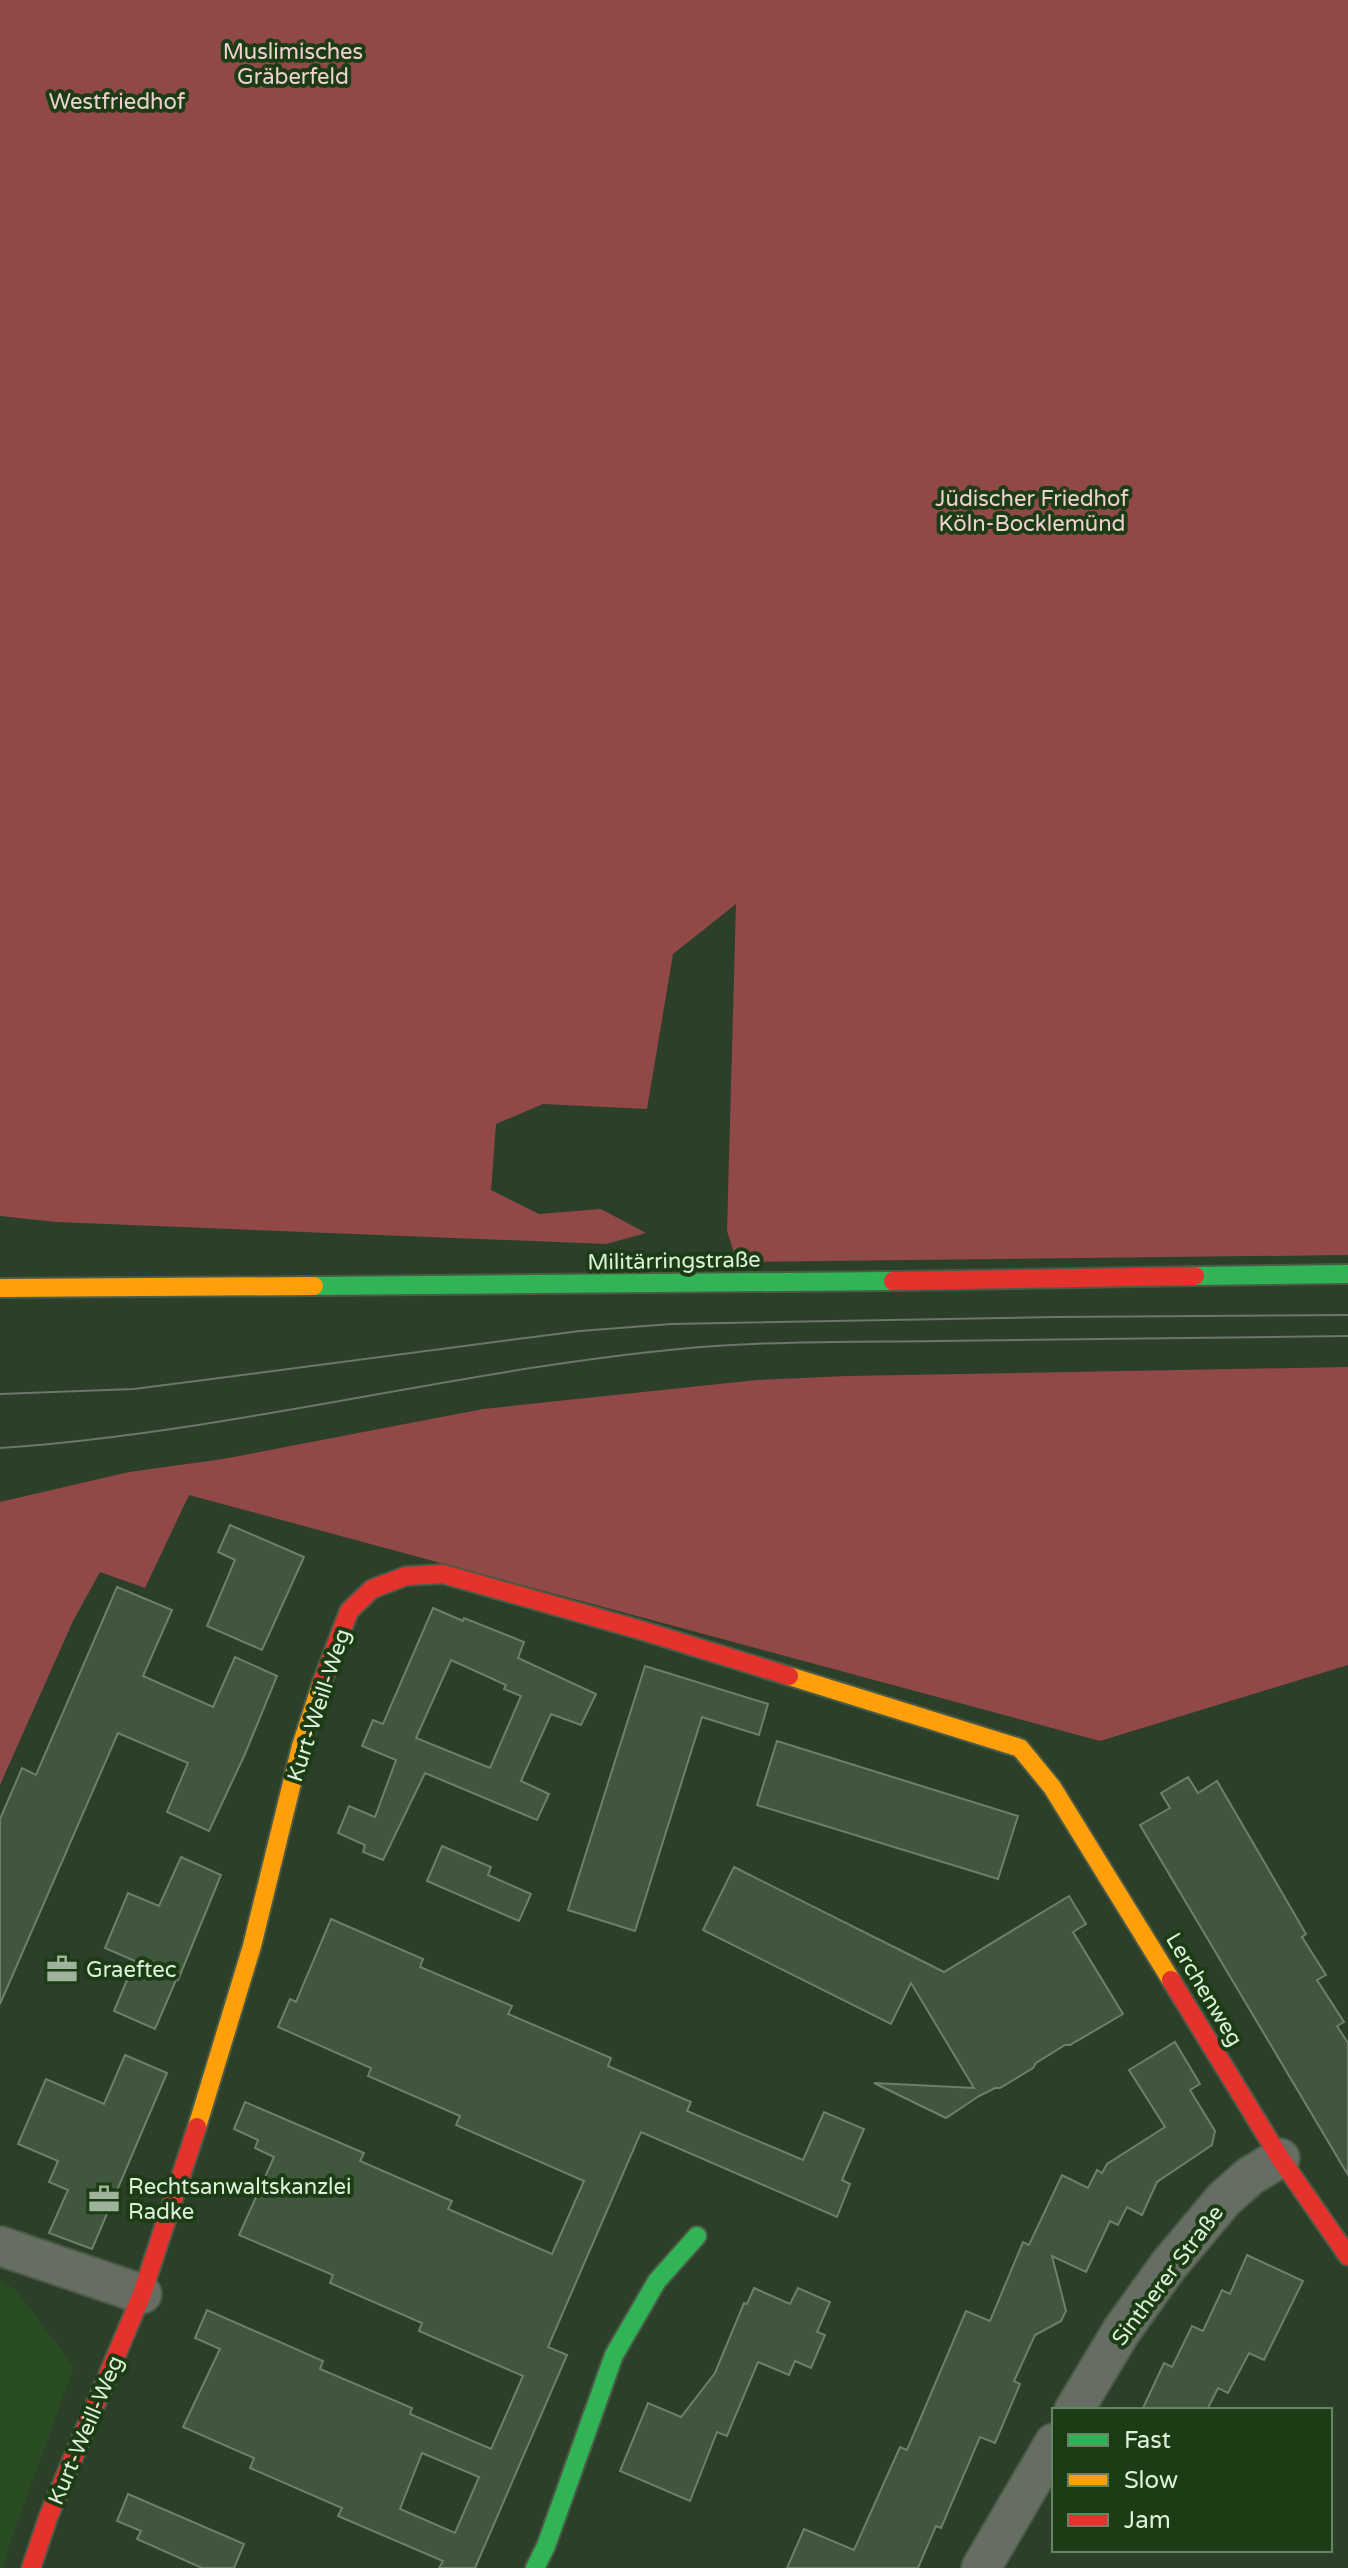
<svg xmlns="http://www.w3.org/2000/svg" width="1348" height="2568" viewBox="0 0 1348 2568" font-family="'Varela Round',sans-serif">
	<rect width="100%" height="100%" fill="#2c3f29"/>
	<!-- built -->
	<polygon fill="#294c22" points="0,2280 16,2290 74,2367 11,2540 3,2568 0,2568"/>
	<!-- green -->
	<g fill="#904947">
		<polygon points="0,0 1348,0 1348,1255 737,1262 727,1231 736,904 673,954 647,1109 543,1104 496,1124 491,1190 539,1214 601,1209 646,1233 606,1244 56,1222 0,1216"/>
		<polygon points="1348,1367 1348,1665 1100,1741 189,1495 145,1588 100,1572 73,1621 0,1785 0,1502 129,1472 223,1459 483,1409 757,1380 847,1376"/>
	</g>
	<!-- building -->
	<g fill="#40563d" stroke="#6f7f6c" stroke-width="2" fill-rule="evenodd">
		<polygon points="230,1525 304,1557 262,1650 207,1626 235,1560 218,1552"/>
		<polygon points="117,1587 172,1610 143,1676 213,1707 235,1657 277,1676 245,1754 209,1831 167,1812 188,1763 118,1733 0,2004 0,1819 22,1768 36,1775"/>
		<path d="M433,1608L463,1621L464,1618L524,1642L518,1658L596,1694L581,1725L551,1714L521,1781L549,1794L537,1820L425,1773L383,1860L363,1852L365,1845L338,1833L349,1806L375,1817L396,1760L362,1746L373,1720L383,1724ZM451,1660L506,1685L504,1689L521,1696L490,1768L416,1738Z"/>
		<polygon points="645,1666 768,1704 759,1735 702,1717 635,1931 568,1910"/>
		<polygon points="777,1741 1018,1816 998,1879 757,1805"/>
		<polygon points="1188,1777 1198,1793 1217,1781 1306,1934 1302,1937 1326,1975 1317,1980 1344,2022 1337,2026 1348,2043 1348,2175 1140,1825 1170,1808 1161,1793"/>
		<polygon points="442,1846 491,1867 488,1875 531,1894 519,1921 427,1881"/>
		<polygon points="181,1857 221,1875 178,1980 176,1980 155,2029 114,2011 135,1961 105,1948 128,1893 159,1906"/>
		<polygon points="734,1867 944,1972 1069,1896 1086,1924 1073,1932 1123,2014 1070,2045 1065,2045 1036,2063 1033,2068 1000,2088 995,2088 979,2096 946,2118 874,2083 974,2088 911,1983 891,2024 703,1930"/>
		<path d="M331,1919L423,1959L420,1967L512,2006L508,2014L611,2058L608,2066L691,2102L687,2111L803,2160L824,2112L864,2129L842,2180L850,2184L837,2217L641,2132L548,2347L567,2355L475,2568H439L443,2561L338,2516L342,2508L250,2468L254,2458L183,2427L220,2349L195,2338L207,2310L323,2361L320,2369L412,2408L410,2414L491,2449L523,2376L419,2331L422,2323L330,2283L333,2275L239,2235L274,2157L255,2148L258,2140L234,2129L245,2102L364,2153L360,2161L452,2201L448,2209L552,2254L584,2181L456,2125L460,2116L368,2076L371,2068L278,2027L290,1999L296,2002ZM422,2453L479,2477L455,2533L400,2509Z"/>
		<polygon points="1175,2042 1200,2084 1190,2090 1215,2131 1212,2145 1157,2182 1142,2215 1127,2207 1118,2225 1110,2221 1086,2272 1052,2256 1066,2311 1061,2321 1035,2335 1014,2381 1020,2384 995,2443 980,2437 941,2528 936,2526 918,2568 787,2568 804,2529 854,2550 900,2447 907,2450 966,2311 990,2321 1023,2242 1029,2245 1062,2175 1088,2188 1097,2170 1102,2173 1107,2164 1165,2127 1129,2070"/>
		<polygon points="125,2055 167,2073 92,2249 49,2233 68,2190 49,2182 58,2161 18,2144 46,2079 104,2104"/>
		<polygon points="1247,2255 1303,2281 1264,2360 1249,2353 1228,2393 1218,2388 1207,2410 1142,2410 1164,2363 1172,2367 1192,2326 1203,2331 1222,2290 1230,2294"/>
		<polygon points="754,2288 790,2304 798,2288 830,2302 817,2332 825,2335 811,2368 795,2361 789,2375 758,2362 727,2436 717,2432 690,2501 620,2471 648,2403 681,2417 715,2373 744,2303 747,2304"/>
		<polygon points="128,2494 244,2544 234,2568 202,2568 137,2539 141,2531 117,2521"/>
	</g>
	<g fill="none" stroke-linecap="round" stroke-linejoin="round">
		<defs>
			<g id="street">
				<polyline points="0,2246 142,2294"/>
				<polyline points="1074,2410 1122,2330 1168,2266 1224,2199 1250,2176 1280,2158"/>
				<polyline points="981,2568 1054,2443"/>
			</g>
			<g id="fast">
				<polyline points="1195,1276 1348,1274"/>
				<polyline points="314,1286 893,1281"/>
				<polyline points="535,2568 546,2546 614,2355 657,2281 697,2236"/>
			</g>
			<g id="slow">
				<polyline points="0,1288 314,1286"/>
				<polyline points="789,1676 1020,1748 1052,1787 1171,1980"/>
				<polyline points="197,2127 252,1946 301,1746 321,1685"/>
			</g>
			<g id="jam">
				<polyline points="893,1281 1195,1276"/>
				<polyline points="321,1685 349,1611 372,1589 406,1576 443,1574 637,1629 789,1676"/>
				<polyline points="1171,1980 1280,2158 1348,2256"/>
				<polyline points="31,2568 49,2515 142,2294 197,2127"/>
			</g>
		</defs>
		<!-- street casing -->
		<use href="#street" stroke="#4a5a47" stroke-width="42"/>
		<!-- fast casing -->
		<use href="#fast" stroke="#4a5a47" stroke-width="22"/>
		<!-- slow casing -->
		<use href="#slow" stroke="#4a5a47" stroke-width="22"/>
		<!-- jam casing -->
		<use href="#jam" stroke="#4a5a47" stroke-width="22"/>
		<!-- street -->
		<use href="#street" stroke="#666e64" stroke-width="38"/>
		<!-- fast -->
		<use href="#fast" stroke="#30b455" stroke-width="18"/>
		<!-- slow -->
		<use href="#slow" stroke="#ff9f0a" stroke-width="18"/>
		<!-- jam -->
		<use href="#jam" stroke="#e5322d" stroke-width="18"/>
		<!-- tram -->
		<g stroke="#6c766a" stroke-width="2">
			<polyline points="0,1394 134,1389 580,1331 671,1324 1056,1317 1348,1315"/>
			<path d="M0,1448C236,1432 465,1367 701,1347C780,1341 860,1342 939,1341C1075,1339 1212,1338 1348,1336"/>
		</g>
	</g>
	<!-- icons -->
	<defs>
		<symbol id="office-bare" viewBox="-9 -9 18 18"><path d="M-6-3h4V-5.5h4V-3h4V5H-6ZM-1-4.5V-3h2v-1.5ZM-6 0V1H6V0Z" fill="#9fb39c" stroke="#1c3c16" stroke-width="2.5" paint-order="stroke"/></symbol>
	</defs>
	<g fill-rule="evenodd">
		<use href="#office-bare" x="40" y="1947" width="44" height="44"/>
		<use href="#office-bare" x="82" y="2177" width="44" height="44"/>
	</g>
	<g text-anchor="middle" stroke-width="8" stroke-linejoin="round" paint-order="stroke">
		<!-- park labels -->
		<g font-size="22" fill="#efd2d0" stroke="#1c3c16">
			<text x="293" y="59">Muslimisches<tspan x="293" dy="25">Gräberfeld</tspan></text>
			<text x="117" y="109">Westfriedhof</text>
			<text x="1032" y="506">Jüdischer Friedhof<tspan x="1032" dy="25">Köln-Bocklemünd</tspan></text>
		</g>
		<!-- street labels -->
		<g font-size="22" fill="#ddf1da" stroke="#1c3c16">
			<text transform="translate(674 1260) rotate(-1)" y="8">Militärringstraße</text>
			<text transform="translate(318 1705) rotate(-72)" y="8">Kurt-Weill-Weg</text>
			<text transform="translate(1205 1989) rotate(59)" y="8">Lerchenweg</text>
			<text transform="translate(1167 2275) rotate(-53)" y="8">Sintherer Straße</text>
			<text transform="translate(85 2430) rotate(-67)" y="8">Kurt-Weill-Weg</text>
		</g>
		<!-- poi labels -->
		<g font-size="22" fill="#ddf1da" stroke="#1c3c16" text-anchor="start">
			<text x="86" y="1977">Graeftec</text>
			<text x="128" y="2194">Rechtsanwaltskanzlei<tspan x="128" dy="25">Radke</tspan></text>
		</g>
	</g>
	<!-- legend -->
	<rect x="1052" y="2408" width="280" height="144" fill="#1c3c16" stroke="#698464" stroke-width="2"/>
	<rect x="1068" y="2434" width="40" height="12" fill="#30b455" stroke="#698464" stroke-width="2"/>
	<text x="1124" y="2448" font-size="24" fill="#ddf1da">Fast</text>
	<rect x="1068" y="2474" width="40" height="12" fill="#ff9f0a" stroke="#698464" stroke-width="2"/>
	<text x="1124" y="2488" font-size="24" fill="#ddf1da">Slow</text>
	<rect x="1068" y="2514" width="40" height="12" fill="#e5322d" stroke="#698464" stroke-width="2"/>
	<text x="1124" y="2528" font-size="24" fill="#ddf1da">Jam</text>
</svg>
